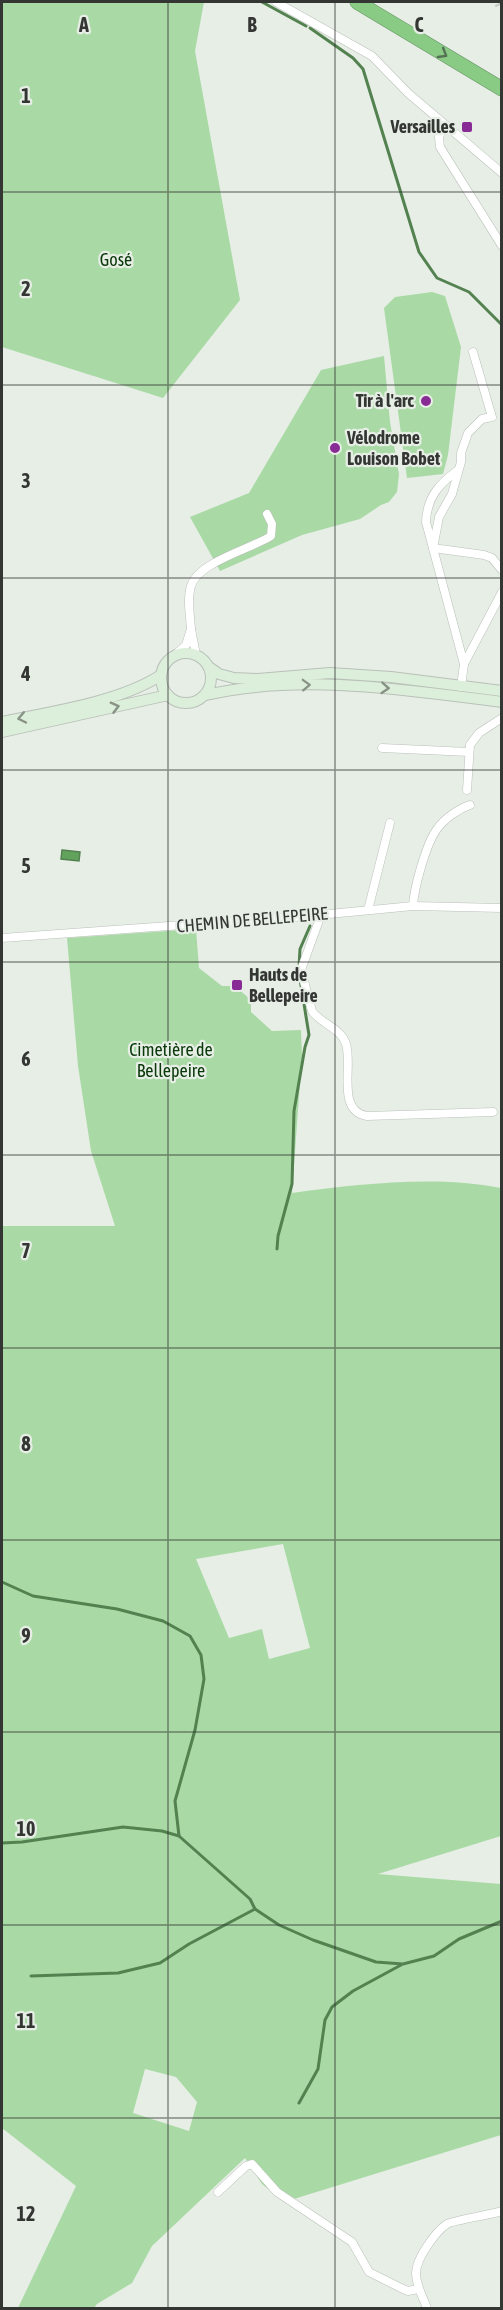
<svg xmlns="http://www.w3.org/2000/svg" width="503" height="2310" viewBox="0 0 503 2310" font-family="'Asap Condensed',sans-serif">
	<rect width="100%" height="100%" fill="#e7eee6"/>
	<!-- green -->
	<g fill="#a9daa5" fill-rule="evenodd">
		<polygon points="2,2 204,2 195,51 240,300 163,398 2,347"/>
		<polygon points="432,292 445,296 461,347 448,455 443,474 407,478 384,308 395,297"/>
		<polygon points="384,356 390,422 399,474 397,492 389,502 381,505 360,519 302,535 220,571 190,517 249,493 321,370"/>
		<path d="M196,929L199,968L222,986H235L251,1000V1012L272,1031L301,1030L302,1055L292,1193C358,1184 436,1175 501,1188V1836L378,1874L501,1884V2135L284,2202L262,2184L245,2158L152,2246L132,2283L97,2304L94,2308H18L76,2186L2,2128V1226H115L91,1151L78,1066L67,938ZM283,1544L310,1648L269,1659L262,1629L229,1638L196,1559ZM145,2069L176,2077L197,2102L189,2131L133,2113Z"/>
	</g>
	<!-- water -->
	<polygon fill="#61a25d" stroke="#538250" stroke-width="1.5" points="62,850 80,852 79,861 61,859"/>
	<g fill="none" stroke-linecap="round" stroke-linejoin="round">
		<!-- stream -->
		<g stroke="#538250" stroke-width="3">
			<polyline points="262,2 306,26"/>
			<polyline points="310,28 353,58 363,69 419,252 437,278 469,292 502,325"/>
			<polyline points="299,967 300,949 310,926"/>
			<polyline points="277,1249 278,1236 292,1184 294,1111 305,1047 309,1035 299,973"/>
			<polyline points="2,1582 33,1596 117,1609 163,1621 190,1636 201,1655 204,1679 195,1730 175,1801 179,1836 250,1899 255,1909 279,1925 313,1940 376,1962 403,1964 434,1956 459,1939 502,1921"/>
			<polyline points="2,1843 22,1842 123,1827 162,1831 179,1836"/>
			<polyline points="31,1976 118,1973 160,1963 189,1944 255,1909"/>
			<polyline points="299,2103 318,2069 325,2020 332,2007 353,1991 401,1965"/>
		</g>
		<!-- highway-tunnel -->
		<polyline stroke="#c3c9c2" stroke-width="14" stroke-dasharray="14 7" stroke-linecap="butt" points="501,2 502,4"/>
		<defs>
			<g id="street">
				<polyline points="276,2 372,56 408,93 502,173"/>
				<polyline points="444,124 439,137 440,147 502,246"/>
				<polyline points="473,352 492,417 482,419 468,433 461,453 461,462 452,494 439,517 433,548 484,555 492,558 502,570"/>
				<path d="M458,470C439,484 427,497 426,522L464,664"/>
				<path d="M191,629C190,615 187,599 191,586C198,562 251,549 271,536L272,524L267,514"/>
				<polyline points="174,656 186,645 191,629 196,655"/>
				<polyline points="461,687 464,664 502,592"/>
				<polyline points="382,748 469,752"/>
				<polyline points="467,790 470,745 479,733 502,718"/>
				<path d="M413,906C414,888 426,844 437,829C444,819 458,809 470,805"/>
				<polyline points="368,910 390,823"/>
				<path d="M321,915L301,970L312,1011C321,1024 341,1028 346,1044C353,1066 336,1111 367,1116L493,1112"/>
				<polyline points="2,938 308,916 413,906 502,908"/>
				<polyline points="218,2192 246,2166 252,2164 277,2192 352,2242 369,2272 403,2289 408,2291 418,2289"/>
				<path d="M427,2308C423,2297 416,2286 416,2273C416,2259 435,2232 447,2224C451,2221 493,2214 502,2211"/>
			</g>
			<g id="secondary">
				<circle cx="186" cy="678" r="25"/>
				<polyline points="209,667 219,674 234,678 258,679 330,673 391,677 502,691"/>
				<path d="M206,695C301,673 406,690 502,702"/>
				<path d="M2,722C50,712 120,702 161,675"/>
				<polyline points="2,732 168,695"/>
			</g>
			<polyline id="highway" points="357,2 502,89"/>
		</defs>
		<!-- street casing -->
		<use href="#street" stroke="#b9c0b9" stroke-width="9"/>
		<!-- secondary casing -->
		<use href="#secondary" stroke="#b9c0b9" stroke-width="12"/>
		<!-- highway casing -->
		<use href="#highway" stroke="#6b9668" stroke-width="15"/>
		<!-- street -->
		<use href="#street" stroke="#fff" stroke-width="8"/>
		<!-- secondary -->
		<use href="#secondary" stroke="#dcefda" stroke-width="10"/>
		<!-- highway -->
		<use href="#highway" stroke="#89ca85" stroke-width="14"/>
	</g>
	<!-- one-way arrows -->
	<defs><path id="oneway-chevron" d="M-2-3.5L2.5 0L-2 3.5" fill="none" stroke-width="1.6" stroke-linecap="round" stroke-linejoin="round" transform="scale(1.5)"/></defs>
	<use stroke="#557154" href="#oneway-chevron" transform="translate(443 54) rotate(31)"/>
	<g stroke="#889286">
		<use href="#oneway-chevron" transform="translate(306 685) rotate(-2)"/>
		<use href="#oneway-chevron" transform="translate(385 688) rotate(4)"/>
		<use href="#oneway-chevron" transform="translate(115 707) rotate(-15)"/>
		<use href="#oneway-chevron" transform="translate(22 718) rotate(168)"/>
	</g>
	<!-- grid -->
	<path fill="none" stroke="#333633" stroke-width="1.5" stroke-opacity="0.55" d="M168,2V2308M335,2V2308M2,192H502M2,385H502M2,578H502M2,770H502M2,962H502M2,1155H502M2,1348H502M2,1540H502M2,1732H502M2,1925H502M2,2118H502"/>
	<!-- markers -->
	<g fill="#892b95" stroke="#e7eee6" stroke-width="2">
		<rect x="461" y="121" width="12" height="12" rx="3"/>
		<circle cx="426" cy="401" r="6"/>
		<circle cx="335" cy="448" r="6"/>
		<rect x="231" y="979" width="12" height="12" rx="3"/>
	</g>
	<g text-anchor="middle" stroke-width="4.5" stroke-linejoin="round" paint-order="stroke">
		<!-- poi labels -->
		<g font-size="18" font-weight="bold" fill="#333633" stroke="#e7eee6" text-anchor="end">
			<text x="455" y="133">Versailles</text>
			<text x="414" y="407">Tir à l'arc</text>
			<text x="347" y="444" text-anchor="start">Vélodrome<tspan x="347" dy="21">Louison Bobet</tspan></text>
			<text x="249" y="981" text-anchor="start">Hauts de<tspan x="249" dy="21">Bellepeire</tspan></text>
		</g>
		<!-- park labels -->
		<g font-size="18" fill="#093809" stroke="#e7eee6">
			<text x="116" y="266">Gosé</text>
			<text x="171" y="1056">Cimetière de<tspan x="171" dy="21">Bellepeire</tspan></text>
		</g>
		<!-- street labels -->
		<g font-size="18" fill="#333633" stroke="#e7eee6">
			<text transform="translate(252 920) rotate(-5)" y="6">CHEMIN DE BELLEPEIRE</text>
		</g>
	</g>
	<g font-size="20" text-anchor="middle" font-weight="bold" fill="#333633" stroke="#e7eee6" stroke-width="4.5" stroke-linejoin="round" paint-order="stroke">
		<text x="84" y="32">A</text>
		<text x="252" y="32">B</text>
		<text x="419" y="32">C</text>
		<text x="26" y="103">1</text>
		<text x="26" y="296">2</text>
		<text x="26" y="488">3</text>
		<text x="26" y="681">4</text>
		<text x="26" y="873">5</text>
		<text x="26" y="1066">6</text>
		<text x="26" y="1258">7</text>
		<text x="26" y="1451">8</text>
		<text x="26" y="1643">9</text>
		<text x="26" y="1836">10</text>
		<text x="26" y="2028">11</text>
		<text x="26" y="2221">12</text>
	</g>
	<!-- border -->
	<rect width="503" height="2310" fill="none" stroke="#333633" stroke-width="6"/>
</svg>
